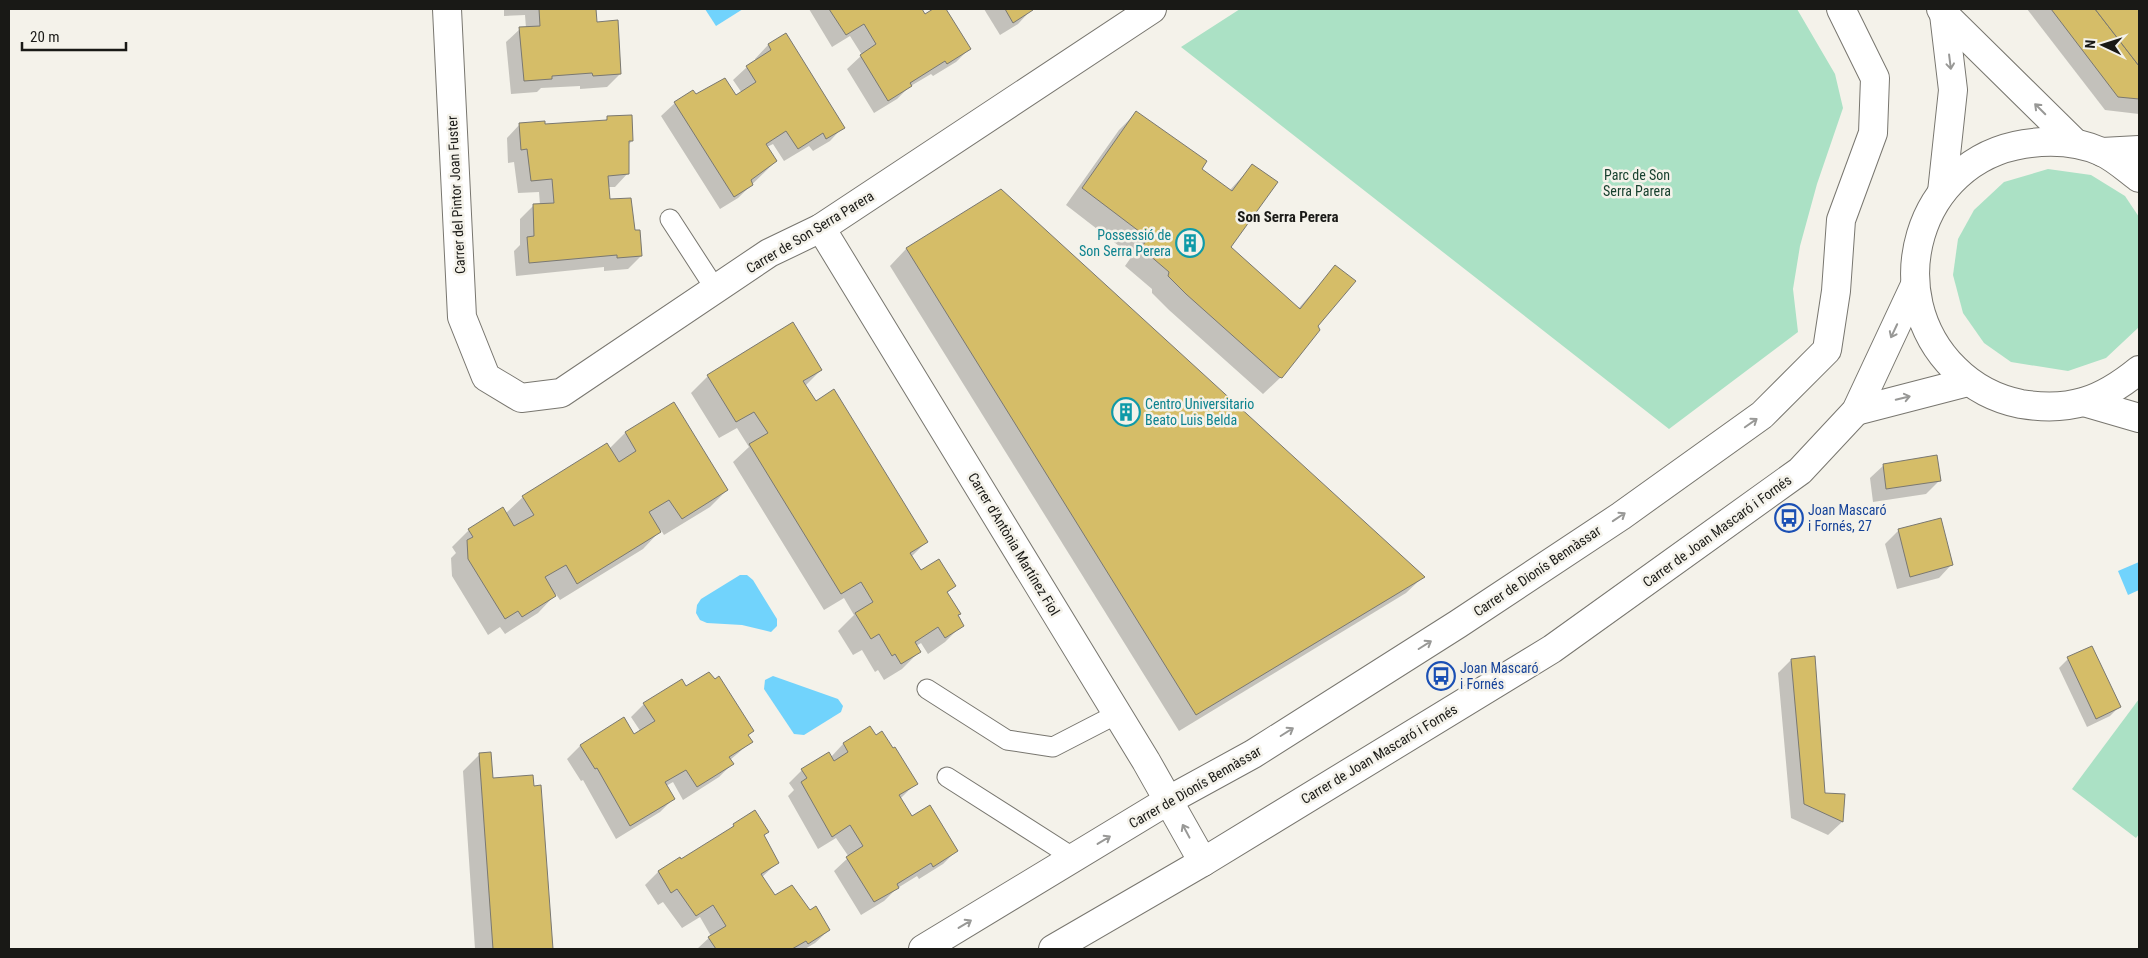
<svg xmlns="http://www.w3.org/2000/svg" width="2148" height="958" viewBox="0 0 2148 958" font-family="'Roboto Condensed',sans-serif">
	<rect width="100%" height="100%" fill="#f4f2ea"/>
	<!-- green -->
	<g fill="#abe1c5">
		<polygon points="1240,9 1797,9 1835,74 1843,108 1817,184 1800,246 1793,289 1798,332 1669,429 1181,47"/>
		<polygon points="2048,169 2091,175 2125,196 2139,217 2139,327 2106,358 2068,371 2011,362 1984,343 1963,313 1953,275 1958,239 1974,210 2004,182"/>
		<polygon points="2139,699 2139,834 2136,838 2072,789"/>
	</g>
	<!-- water -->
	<g fill="#71d3fc">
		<polygon points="705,9 743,9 716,26"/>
		<polygon points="2139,562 2139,590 2128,595 2118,571"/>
		<polygon points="740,575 747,575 753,580 777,619 777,626 771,632 742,625 707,623 700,620 696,613 697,605 701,599"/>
		<polygon points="773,676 838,699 843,706 841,712 804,735 794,734 764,689 765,680"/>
	</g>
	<!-- shadow -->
	<g fill="#0003">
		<polygon points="504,9 601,9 595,9 596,23 620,74 607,87 580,89 580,86 541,88 537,92 511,94 506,42 520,29 526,28 525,15 504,16"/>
		<polygon points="809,9 920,9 925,15 935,9 945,9 969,49 956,62 933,76 931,74 909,87 897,99 874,113 847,69 862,55 850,36 832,47"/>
		<polygon points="984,9 1030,9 1031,10 1018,24 1000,35"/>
		<polygon points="2027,9 2139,9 2139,114 2105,110"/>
		<polygon points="785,34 843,127 830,141 813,151 809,146 784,161 773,144 767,147 776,161 738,198 720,209 661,116 675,103 695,96 736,97 742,93 733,80 747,67 756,61 755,59 768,45"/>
		<polygon points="1136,113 1200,169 1229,191 1252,166 1229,247 1298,309 1335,267 1317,326 1281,377 1263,394 1169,310 1152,293 1152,289 1125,266 1132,256 1066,205 1119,130"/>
		<polygon points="608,118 632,141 628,145 628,173 615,187 608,187 609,201 634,232 641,256 628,269 604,271 604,267 516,276 514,251 520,245 520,219 533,206 540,205 539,192 518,193 514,162 508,163 507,138 520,124 544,126 604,121"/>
		<polygon points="1000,191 1423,577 1406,593 1179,731 890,266 906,249"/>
		<polygon points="792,324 821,370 805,386 815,403 926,542 911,557 920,572 954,586 947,593 962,625 945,642 928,654 921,643 916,646 919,652 902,669 884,680 878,670 875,672 862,650 853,655 838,631 854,615 844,598 824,610 733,462 749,447 737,428 719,438 691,393 708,376"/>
		<polygon points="673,404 727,490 710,507 664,535 661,530 643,549 560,600 556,594 538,613 505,634 500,627 488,635 452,576 451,558 456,553 452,547 469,530 505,514 523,497 609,449 625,433"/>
		<polygon points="1884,465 1939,481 1926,494 1873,502 1870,478"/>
		<polygon points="1899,530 1952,564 1939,578 1897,589 1885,544"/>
		<polygon points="2068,659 2119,707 2110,716 2087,727 2059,668"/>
		<polygon points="1791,660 1824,795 1844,795 1842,822 1828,835 1791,818 1778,673"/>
		<polygon points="686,688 752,731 748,736 751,742 730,760 732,764 719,777 683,800 673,782 666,786 673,799 660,812 616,839 583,780 581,781 567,759 580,746 634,736 641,732 631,717 644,704"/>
		<polygon points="869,728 916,783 900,799 912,818 956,851 943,864 919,879 917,876 896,889 884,901 861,915 834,871 849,857 836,838 818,849 788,796 794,790 789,783 802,770 831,757 843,744"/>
		<polygon points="480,754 492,779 540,787 551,949 475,949 463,771"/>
		<polygon points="734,825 768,832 763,836 777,863 762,877 774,897 810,911 829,930 815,943 805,949 697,949 711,936 700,917 682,928 663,902 658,905 645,885 658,872 681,861 725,834"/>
	</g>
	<!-- building -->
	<g fill="#d5bd68" stroke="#7a7871">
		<polygon points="539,9 596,9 597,22 618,20 621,74 593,76 592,73 552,76 552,79 524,81 519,27 540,26"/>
		<polygon points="829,9 922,9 925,14 933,9 946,9 971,49 947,64 945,61 910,83 912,86 888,101 860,55 876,44 864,24 846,35"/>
		<polygon points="1005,9 1032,9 1033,10 1013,23"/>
		<polygon points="2051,9 2095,9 2139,66 2139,99 2118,97"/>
		<polygon points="2095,9 2139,9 2139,66"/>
		<polygon points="786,33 845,128 826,139 823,133 798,149 786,131 766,144 777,161 751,180 753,185 734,197 674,102 693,90 696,94 725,78 736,95 756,82 746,66 771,50 768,44"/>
		<polygon points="1136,111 1207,161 1202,169 1232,191 1252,164 1278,182 1231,247 1300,309 1335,265 1356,281 1318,326 1320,330 1282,378 1279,377 1186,294 1168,276 1169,272 1141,248 1148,238 1082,188"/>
		<polygon points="632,115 633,141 629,141 629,174 608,176 610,199 631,198 635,230 640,230 642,256 617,258 617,255 529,263 527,237 534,236 533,204 554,203 552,179 531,181 527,149 521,150 519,123 545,121 545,124 607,120 607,116"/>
		<polygon points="1001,189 1425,577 1196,715 906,248"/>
		<polygon points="793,322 822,370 803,381 816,401 834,389 928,542 910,553 921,570 939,559 956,586 947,592 961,614 958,615 964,626 945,638 938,627 915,642 921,652 901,664 895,654 892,656 879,634 871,639 855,613 873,602 861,582 841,594 749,444 768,433 754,412 736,422 707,375"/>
		<polygon points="674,402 728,490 682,519 669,500 649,512 661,532 577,584 566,565 545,577 556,596 522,617 518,611 505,619 468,559 467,540 473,537 468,529 503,507 514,526 534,515 522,496 607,443 619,462 636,451 625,432"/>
		<polygon points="1937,455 1941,481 1886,489 1883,464"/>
		<polygon points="1941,518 1953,565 1910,577 1898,529"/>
		<polygon points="2092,646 2121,707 2096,719 2067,657"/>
		<polygon points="1815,656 1825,793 1845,794 1843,822 1804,804 1791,659"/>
		<polygon points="709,672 715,679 719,676 754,731 748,735 753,742 729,757 734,764 697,787 686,770 665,782 675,799 630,826 597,768 595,769 580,745 624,717 634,734 655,721 643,703 682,679 686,686"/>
		<polygon points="870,726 876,735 882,731 893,748 895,747 918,784 899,795 912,816 930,805 958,851 933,867 931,863 897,884 899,888 874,902 846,857 863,846 850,825 832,837 801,782 807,778 801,769 829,752 834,761 848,752 843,743"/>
		<polygon points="491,752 493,778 533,775 534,786 541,785 553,949 493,949 479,753"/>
		<polygon points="755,810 769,832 764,835 779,863 761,874 775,895 792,885 810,910 816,906 830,930 808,944 806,941 792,949 716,949 708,937 726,926 713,905 696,916 677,889 671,893 658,871 680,857 681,859 734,826 733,824"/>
	</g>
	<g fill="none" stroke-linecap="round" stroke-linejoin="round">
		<defs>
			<g id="service">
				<polyline points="670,219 716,290"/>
				<polyline points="927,689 1007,740 1053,747 1117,714"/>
				<polyline points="947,777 1074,858"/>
			</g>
			<g id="minor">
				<polyline points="447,9 462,317 486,377 521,398 561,393 769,253 821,228 1152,9"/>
				<polyline points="821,228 1146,761 1203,862"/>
				<polyline points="923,949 1169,800 1253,754 1458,624 1621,516 1762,415 1827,350 1836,291 1841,220 1873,133 1875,78 1841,9"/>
			</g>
			<g id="tertiary">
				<polyline points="1941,9 1944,14 2075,143"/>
				<polyline points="2102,152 2139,150"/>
				<path d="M2139,178C2127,169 2115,158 2102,152C2077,141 2050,140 2024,144C1917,161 1879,294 1955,369C1973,387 1996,399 2021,404C2070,412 2101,401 2139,370"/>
				<polyline points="1942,192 1953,90 1944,14"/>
				<polyline points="2084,402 2139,418"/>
				<polyline points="1856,411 1968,382"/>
				<polyline points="1053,949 1203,862 1552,649 1800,471 1856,411 1914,287"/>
			</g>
		</defs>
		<!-- service casing -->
		<use href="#service" stroke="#78766f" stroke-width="21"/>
		<!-- minor casing -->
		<use href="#minor" stroke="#78766f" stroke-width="30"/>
		<!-- tertiary casing -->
		<use href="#tertiary" stroke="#78766f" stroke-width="30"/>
		<!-- service -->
		<use href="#service" stroke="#fff" stroke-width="19"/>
		<!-- minor -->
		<use href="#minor" stroke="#fff" stroke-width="28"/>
		<!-- tertiary -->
		<use href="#tertiary" stroke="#fff" stroke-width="28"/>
	</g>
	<!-- one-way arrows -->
	<defs><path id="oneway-shaft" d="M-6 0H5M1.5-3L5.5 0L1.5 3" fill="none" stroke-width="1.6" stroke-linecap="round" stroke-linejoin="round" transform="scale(1.25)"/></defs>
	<g stroke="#989896">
		<use href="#oneway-shaft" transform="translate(1950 62) rotate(83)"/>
		<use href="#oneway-shaft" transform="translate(2040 109) rotate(-135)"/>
		<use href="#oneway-shaft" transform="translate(1894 331) rotate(115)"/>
		<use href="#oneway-shaft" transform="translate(1903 398) rotate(-14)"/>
		<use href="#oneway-shaft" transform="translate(1751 423) rotate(-35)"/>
		<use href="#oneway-shaft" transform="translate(1619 517) rotate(-34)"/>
		<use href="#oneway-shaft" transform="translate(1425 645) rotate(-32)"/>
		<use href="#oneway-shaft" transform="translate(1287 732) rotate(-32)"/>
		<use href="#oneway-shaft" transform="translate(1186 831) rotate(-118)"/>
		<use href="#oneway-shaft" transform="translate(1104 840) rotate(-31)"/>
		<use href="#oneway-shaft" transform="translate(965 924) rotate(-31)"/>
	</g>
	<!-- icons -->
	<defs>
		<symbol id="building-ring" viewBox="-11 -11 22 22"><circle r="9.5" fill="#f4f2ea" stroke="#0f9aa8" stroke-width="1.5"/><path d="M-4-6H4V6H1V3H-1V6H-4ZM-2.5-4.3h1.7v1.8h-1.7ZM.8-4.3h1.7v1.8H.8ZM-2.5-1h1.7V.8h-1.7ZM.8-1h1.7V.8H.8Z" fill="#0f9aa8"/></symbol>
		<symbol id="bus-ring" viewBox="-11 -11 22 22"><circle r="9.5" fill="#f4f2ea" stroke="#1a4fb4" stroke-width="1.5"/><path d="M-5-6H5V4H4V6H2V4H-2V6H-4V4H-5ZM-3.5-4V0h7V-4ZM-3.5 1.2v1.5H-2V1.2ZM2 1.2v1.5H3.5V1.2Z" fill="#1a4fb4"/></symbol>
	</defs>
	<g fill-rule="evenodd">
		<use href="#building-ring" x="1174" y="227" width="32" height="32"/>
		<use href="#building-ring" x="1110" y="396" width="32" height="32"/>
		<use href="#bus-ring" x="1773" y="502" width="32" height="32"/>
		<use href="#bus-ring" x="1425" y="660" width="32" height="32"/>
	</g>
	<g text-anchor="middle" stroke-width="5" stroke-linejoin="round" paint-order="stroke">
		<!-- park labels -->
		<g font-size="14" fill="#18412f" stroke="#f4f2ea">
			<text x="1637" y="180">Parc de Son<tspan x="1637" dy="16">Serra Parera</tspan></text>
		</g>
		<!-- street labels -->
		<g font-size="14" fill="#191916" stroke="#f4f2ea">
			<text transform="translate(456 195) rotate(-93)" y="5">Carrer del Pintor Joan Fuster</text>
			<text transform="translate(810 232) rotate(-31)" y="5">Carrer de Son Serra Parera</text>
			<text transform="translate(1717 531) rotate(-36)" y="5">Carrer de Joan Mascaró i Fornés</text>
			<text transform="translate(1014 544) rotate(59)" y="5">Carrer d'Antònia Martínez Fiol</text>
			<text transform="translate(1537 571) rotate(-34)" y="5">Carrer de Dionís Bennàssar</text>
			<text transform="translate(1379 754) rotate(-31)" y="5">Carrer de Joan Mascaró i Fornés</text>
			<text transform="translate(1195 787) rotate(-30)" y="5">Carrer de Dionís Bennàssar</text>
		</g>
		<!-- culture labels -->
		<g font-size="14" fill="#0d838f" stroke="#f4f2ea" text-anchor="end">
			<text x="1171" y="240">Possessió de<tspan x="1171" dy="16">Son Serra Perera</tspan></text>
			<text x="1145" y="409" text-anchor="start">Centro Universitario<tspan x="1145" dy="16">Beato Luis Belda</tspan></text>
		</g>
		<!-- transit labels -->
		<g font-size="14" fill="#164399" stroke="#f4f2ea" text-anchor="start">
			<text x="1808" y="515">Joan Mascaró<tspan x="1808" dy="16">i Fornés, 27</tspan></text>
			<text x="1460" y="673">Joan Mascaró<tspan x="1460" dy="16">i Fornés</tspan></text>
		</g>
		<!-- neighbourhood labels -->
		<g font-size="15" font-weight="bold" fill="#191916" stroke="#f4f2ea">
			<text x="1288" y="222">Son Serra Perera</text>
		</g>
	</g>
	<!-- border -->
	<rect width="2148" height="958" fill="none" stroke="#191916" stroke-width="20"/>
	<!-- north arrow -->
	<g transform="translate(2103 45) rotate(274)" stroke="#f4f2ea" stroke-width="4" paint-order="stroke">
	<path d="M0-4L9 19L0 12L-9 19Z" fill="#191916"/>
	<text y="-8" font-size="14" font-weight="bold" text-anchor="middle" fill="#191916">N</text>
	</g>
	<!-- scale -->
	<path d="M22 42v8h104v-8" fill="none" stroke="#191916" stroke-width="2.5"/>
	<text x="30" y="42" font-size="15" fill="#191916" stroke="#f4f2ea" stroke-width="4" paint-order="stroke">20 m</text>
</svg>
